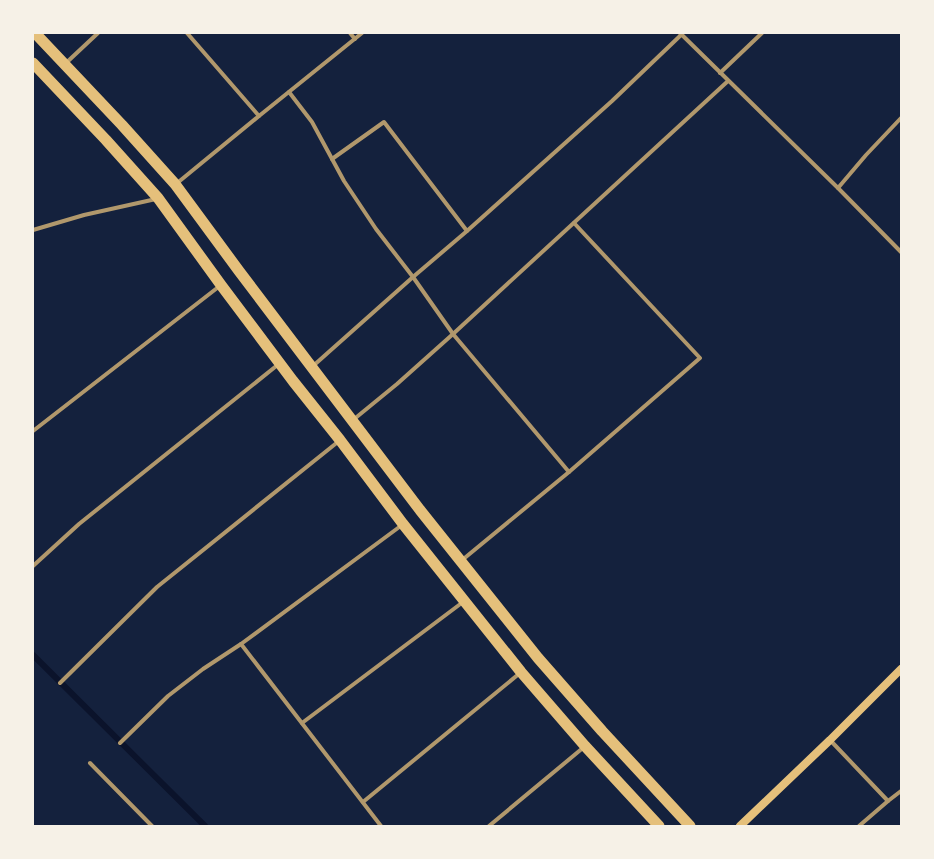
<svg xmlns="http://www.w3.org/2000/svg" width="934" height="859" viewBox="0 0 934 859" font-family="Literata,serif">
	<rect width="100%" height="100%" fill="#14213d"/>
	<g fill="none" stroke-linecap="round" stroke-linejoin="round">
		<!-- stream -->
		<polyline stroke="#0b132b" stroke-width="6" points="33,655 205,826"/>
		<!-- minor -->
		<g stroke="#b1986c" stroke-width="4">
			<polyline points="187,33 259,116"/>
			<polyline points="350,33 355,39"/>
			<polyline points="680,33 838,188 901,252"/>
			<polyline points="66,63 98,33"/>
			<polyline points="720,73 762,33"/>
			<polyline points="289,92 312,122 344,181 376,229 413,277 453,334 569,472"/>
			<polyline points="332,159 384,122 467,231"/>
			<polyline points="176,184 259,116 362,33"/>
			<polyline points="838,188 866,155 901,118"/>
			<polyline points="33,230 84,215 156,199"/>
			<polyline points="313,366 413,277 467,231 612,101 681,35"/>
			<polyline points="353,420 397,384 453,334 728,81"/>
			<polyline points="33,431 221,285"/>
			<polyline points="461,561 569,472 700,358 574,223"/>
			<polyline points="33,566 79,524 280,363"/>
			<polyline points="241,644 381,826"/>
			<polyline points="60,683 157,587 339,441"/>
			<polyline points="302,723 463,602"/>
			<polyline points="830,740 888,801"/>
			<polyline points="120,743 168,696 203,669 241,644 402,525"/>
			<polyline points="90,763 152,826"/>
			<polyline points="363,802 520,673"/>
			<polyline points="489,826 584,747"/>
			<polyline points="859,826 888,801 901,791"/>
		</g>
		<!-- secondary -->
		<polyline stroke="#e5c07b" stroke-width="8" points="740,826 830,740 901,669"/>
		<!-- trunk -->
		<g stroke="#e5c07b" stroke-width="11">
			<polyline points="35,33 122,125 175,184 239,271 420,510 538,658 602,731 690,826"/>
			<polyline points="33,63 106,140 158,198 221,285 293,381 340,440 403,524 521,672 585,746 659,826"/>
		</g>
	</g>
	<!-- border -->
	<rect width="934" height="859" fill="none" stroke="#f6f1e7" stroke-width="68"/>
</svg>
